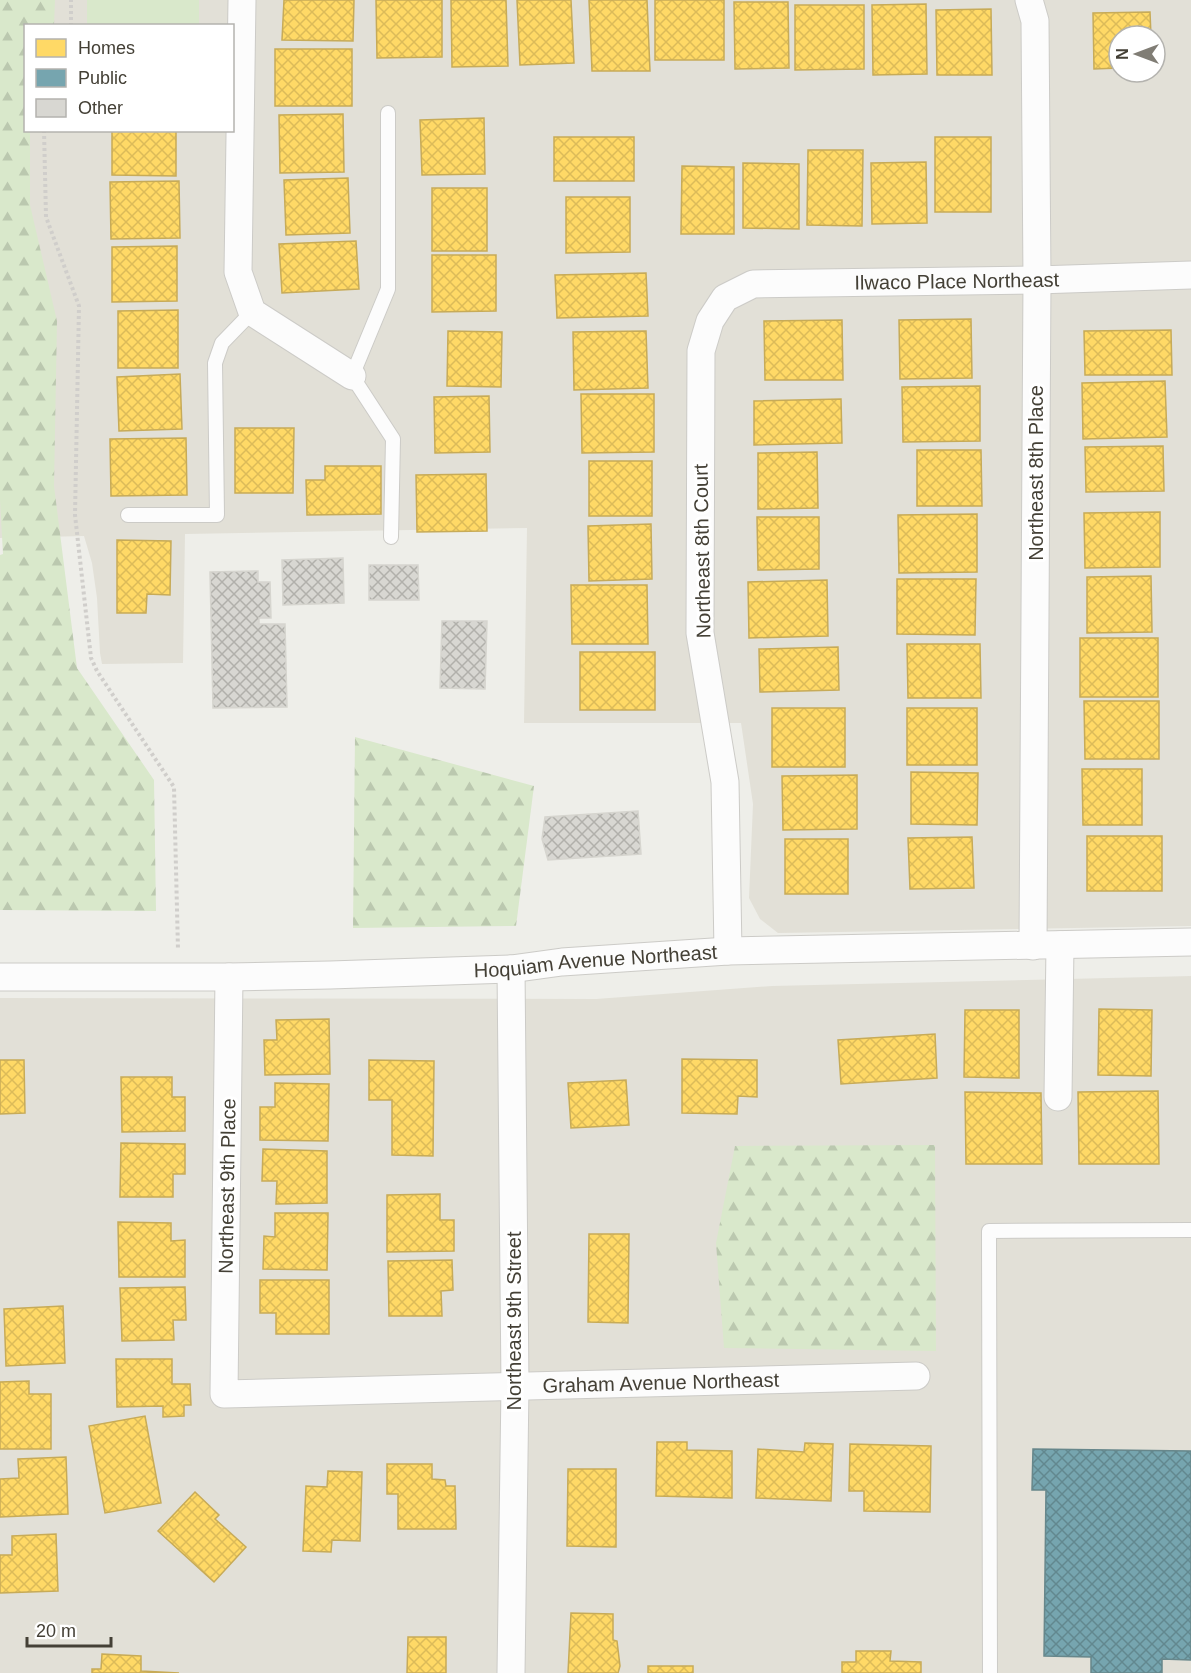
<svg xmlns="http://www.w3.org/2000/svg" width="1191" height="1673" viewBox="0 0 1191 1673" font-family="Arial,sans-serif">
	<defs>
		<pattern id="forest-firs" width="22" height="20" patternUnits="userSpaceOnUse" patternTransform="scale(1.5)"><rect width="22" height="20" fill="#d9e8cb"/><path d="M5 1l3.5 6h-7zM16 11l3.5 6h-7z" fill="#bbc8af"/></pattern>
		<pattern id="homes-cross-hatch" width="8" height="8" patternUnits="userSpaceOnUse" patternTransform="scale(1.5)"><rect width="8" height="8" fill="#ffd966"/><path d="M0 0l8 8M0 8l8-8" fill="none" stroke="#dcbb59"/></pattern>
		<pattern id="public-cross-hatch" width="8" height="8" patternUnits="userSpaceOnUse" patternTransform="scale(1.5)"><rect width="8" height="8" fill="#76a5af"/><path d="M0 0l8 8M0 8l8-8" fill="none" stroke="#62888f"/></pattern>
		<pattern id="building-cross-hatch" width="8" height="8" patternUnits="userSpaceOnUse" patternTransform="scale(1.5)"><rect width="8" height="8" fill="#d8d7d2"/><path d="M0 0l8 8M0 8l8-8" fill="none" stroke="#b1b0ab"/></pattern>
	</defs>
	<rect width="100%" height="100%" fill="#eeeee9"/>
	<!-- residential -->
	<g fill="#e2e0d7" fill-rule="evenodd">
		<path d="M0,0H1191V926L778,933L760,919L749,898L753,804L741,723H524L527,528L185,534L183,663L102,664L100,653L97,598L92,563L84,536L0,538ZM26,26H232V130H26ZM1119,36H1155V72H1119Z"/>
		<polygon points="1191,976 1191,1673 0,1673 0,998 596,999 772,986"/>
	</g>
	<!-- forest -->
	<g fill="url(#forest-firs)">
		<polygon points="0,0 55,0 54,25 26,26 26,130 30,131 30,205 57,321 54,486 77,668 154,780 156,911 0,910 0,555 3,554 0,500"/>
		<polygon points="355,737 534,786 516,926 353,928"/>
		<polygon points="935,1145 936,1351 724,1348 716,1243 735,1146"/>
	</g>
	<!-- green -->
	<rect fill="#d9e8cb" x="87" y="0" width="112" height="25"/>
	<!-- homes -->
	<g fill="url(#homes-cross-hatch)" stroke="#c7ab58" stroke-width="1.5">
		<polygon points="284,0 354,0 353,41 282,40"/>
		<polygon points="376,0 442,0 442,57 377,58"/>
		<polygon points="451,0 506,0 508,66 452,67"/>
		<polygon points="517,0 571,0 574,63 520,65"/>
		<polygon points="589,0 647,0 650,71 592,71"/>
		<rect x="655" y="0" width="69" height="60"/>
		<polygon points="734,2 788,2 789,68 735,69"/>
		<polygon points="926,4 927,74 873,75 872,5"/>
		<polygon points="795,5 864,5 864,69 795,70"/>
		<polygon points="991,9 992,75 937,75 936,10"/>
		<polygon points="1150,12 1151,36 1119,36 1119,68 1094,69 1093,13"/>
		<rect x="275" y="49" width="77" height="57"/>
		<polygon points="343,114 344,172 280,173 279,115"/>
		<polygon points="484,118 485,174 422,175 420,120"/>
		<polygon points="112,130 176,130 176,176 112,175"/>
		<rect x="554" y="137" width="80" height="44"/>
		<rect x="935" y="137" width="56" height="75"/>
		<polygon points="808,150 863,150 862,226 807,225"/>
		<polygon points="926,162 927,223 872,224 871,163"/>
		<polygon points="743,163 799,164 799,229 743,228"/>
		<polygon points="682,166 734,167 734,234 681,234"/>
		<polygon points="348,178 350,233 286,235 284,180"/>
		<polygon points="179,181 180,238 111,239 110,182"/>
		<rect x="432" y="188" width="55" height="63"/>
		<polygon points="566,197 630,197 630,252 566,253"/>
		<polygon points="356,241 359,289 282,293 279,244"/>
		<polygon points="177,246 177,301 112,302 112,247"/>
		<polygon points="432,255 496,255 496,311 432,312"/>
		<polygon points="646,273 648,316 557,318 555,275"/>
		<polygon points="178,310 178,368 118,368 118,311"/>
		<polygon points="971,319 972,378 900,379 899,320"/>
		<polygon points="842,320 843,380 765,380 764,321"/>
		<polygon points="1171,330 1172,375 1085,375 1084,331"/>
		<polygon points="448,331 502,332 501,387 447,386"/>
		<polygon points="646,331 648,388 574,390 573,332"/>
		<polygon points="180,374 182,429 119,431 117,377"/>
		<polygon points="1165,381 1167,437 1083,439 1082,383"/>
		<polygon points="980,386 980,441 903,442 902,387"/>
		<polygon points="581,394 654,394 654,452 582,453"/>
		<polygon points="489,396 490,452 435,453 434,397"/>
		<polygon points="841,399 842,443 754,445 754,401"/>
		<polygon points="235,428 294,428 293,493 235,493"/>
		<polygon points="186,438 187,495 111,496 110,439"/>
		<polygon points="1163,446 1164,491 1086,492 1085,447"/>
		<polygon points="917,450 981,450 982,506 917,506"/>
		<polygon points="817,452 818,508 758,509 758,453"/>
		<rect x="589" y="461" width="63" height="55"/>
		<polygon points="325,466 381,466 381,514 307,515 306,480 325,480"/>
		<polygon points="486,474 487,531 417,532 416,475"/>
		<polygon points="1160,512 1160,567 1085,568 1084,513"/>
		<polygon points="977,514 977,572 899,573 898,515"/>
		<polygon points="757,517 819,517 819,569 758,570"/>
		<polygon points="651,524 652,579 589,581 588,526"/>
		<polygon points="117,540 171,541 170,595 147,594 146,613 117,613"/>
		<polygon points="1151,576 1152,632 1087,633 1087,577"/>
		<polygon points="897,579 976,579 975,635 897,634"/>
		<polygon points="827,580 828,636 749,638 748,582"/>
		<polygon points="571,585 647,585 648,644 572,644"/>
		<rect x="1080" y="638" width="78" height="59"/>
		<polygon points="907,644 980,644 981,698 908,698"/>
		<polygon points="838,647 839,690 760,692 759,649"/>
		<rect x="580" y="652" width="75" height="58"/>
		<polygon points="1084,701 1159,701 1159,759 1085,759"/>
		<rect x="772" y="708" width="73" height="59"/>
		<rect x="907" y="708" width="70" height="57"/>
		<polygon points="1082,769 1142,769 1142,825 1083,825"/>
		<polygon points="911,772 978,773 977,825 911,824"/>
		<polygon points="857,775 857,829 783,830 782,776"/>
		<rect x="1087" y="836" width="75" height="55"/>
		<polygon points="972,837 974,888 910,889 908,838"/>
		<rect x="785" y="839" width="63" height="55"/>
		<polygon points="1099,1009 1152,1010 1151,1076 1098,1075"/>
		<polygon points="965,1010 1019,1010 1019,1078 964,1077"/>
		<polygon points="329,1019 330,1074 265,1075 264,1040 277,1040 276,1020"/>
		<polygon points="935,1034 937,1078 841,1084 838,1040"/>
		<polygon points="682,1059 757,1060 757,1097 738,1096 737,1114 682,1113"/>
		<polygon points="0,1060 24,1060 25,1113 0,1114"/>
		<polygon points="369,1060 434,1061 433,1156 392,1155 392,1100 369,1100"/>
		<polygon points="121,1077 172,1077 172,1097 185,1097 185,1131 122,1132"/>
		<polygon points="626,1080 629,1125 571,1128 568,1083"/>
		<polygon points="275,1083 329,1084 328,1141 260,1140 260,1107 275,1107"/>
		<polygon points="1158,1091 1159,1164 1079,1164 1078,1092"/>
		<polygon points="965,1092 1041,1093 1042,1164 966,1164"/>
		<polygon points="121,1143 185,1144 185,1174 173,1174 173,1197 120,1197"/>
		<polygon points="263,1149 327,1151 327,1203 276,1204 277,1181 262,1181"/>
		<polygon points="440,1194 440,1220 454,1220 454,1251 387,1252 387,1195"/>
		<polygon points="275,1213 328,1213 327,1270 263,1269 264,1236 275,1237"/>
		<polygon points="118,1222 171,1223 171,1241 185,1240 185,1277 119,1277"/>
		<polygon points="589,1234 629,1234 628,1323 588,1322"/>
		<polygon points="452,1260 453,1290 441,1291 442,1316 389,1316 388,1261"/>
		<polygon points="260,1280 329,1280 329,1334 276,1334 276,1313 260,1313"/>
		<polygon points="185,1287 186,1320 173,1320 174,1340 122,1341 120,1288"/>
		<polygon points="63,1306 65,1363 6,1366 4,1309"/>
		<polygon points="116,1359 172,1359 172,1384 190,1384 191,1405 184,1405 184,1416 163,1417 163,1406 117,1407"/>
		<polygon points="29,1381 29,1394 51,1394 51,1449 0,1449 0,1382"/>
		<polygon points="145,1416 161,1503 105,1513 89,1426"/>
		<polygon points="657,1442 687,1442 687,1450 732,1451 732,1498 656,1496"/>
		<polygon points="805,1443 833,1444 831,1501 756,1498 758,1449 804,1452"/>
		<polygon points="850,1444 931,1446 930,1512 864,1511 864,1491 849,1491"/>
		<polygon points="66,1457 68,1514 0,1517 0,1479 19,1478 18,1459"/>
		<polygon points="387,1464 432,1464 432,1479 445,1480 446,1486 455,1486 456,1529 398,1529 398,1494 387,1494"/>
		<polygon points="568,1469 616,1469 616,1547 567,1546"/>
		<polygon points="328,1471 362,1472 360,1541 332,1540 331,1552 303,1551 306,1486 327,1487"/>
		<polygon points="195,1492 219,1515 215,1519 246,1547 214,1582 158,1531"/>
		<polygon points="56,1534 58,1591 0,1593 0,1555 12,1555 12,1536"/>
		<polygon points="571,1613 613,1614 613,1640 617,1641 620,1666 618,1673 568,1673"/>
		<polygon points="408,1637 446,1637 446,1673 407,1673"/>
		<polygon points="856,1651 891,1651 890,1661 921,1662 921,1673 842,1673 842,1662 856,1662"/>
		<polygon points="102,1654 141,1656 141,1671 179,1673 92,1673 92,1669 101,1669"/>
		<rect x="648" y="1666" width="45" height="7"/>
	</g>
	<!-- public -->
	<polygon fill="url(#public-cross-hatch)" stroke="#67878b" stroke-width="1.5" points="1033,1449 1191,1451 1191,1660 1162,1659 1162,1673 1091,1673 1091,1657 1044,1656 1046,1490 1032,1490"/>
	<!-- building -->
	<g fill="url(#building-cross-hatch)" stroke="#d6d5cf" stroke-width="1.5">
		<polygon points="343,558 344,603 283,605 282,560"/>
		<polygon points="369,565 418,565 419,600 369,600"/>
		<polygon points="258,571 258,582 270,582 271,618 259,618 259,624 285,624 287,707 213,708 210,572"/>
		<polygon points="442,621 487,621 485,689 440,688"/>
		<polygon points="638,811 641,854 548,860 542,839 545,817"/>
	</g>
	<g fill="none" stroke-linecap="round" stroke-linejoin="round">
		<defs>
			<g id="lane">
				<polyline points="388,113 388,289 352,376 393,439 391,537"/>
				<polyline points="128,515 217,515 215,363 222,343 252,312"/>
				<polyline points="990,1673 989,1231 1191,1230"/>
			</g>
			<g id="street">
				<polyline points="242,0 238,272 252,312 352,376"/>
				<polyline points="1029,0 1035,21 1037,280 1033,946"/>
				<path id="s1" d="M728,951L725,782L700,633L701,351L710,321L725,298L753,284L1037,280L1191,275"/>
				<path id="s2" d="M0,977H229L330,975L511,969L562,962L728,951L1191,942"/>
				<path id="s3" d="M229,977L224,1394L916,1376"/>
				<polyline points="1058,1097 1060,945"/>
				<polyline points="511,1673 515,1386 511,969"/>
			</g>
		</defs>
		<!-- lane casing -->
		<use href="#lane" stroke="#cccbc7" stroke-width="16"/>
		<!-- street casing -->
		<use href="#street" stroke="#cccbc7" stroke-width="29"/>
		<!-- path -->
		<g stroke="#d0cecb" stroke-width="4" stroke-dasharray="3 3" stroke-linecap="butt">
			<polyline points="71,26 71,0"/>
			<polyline points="44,130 46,217 79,306 75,515 91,658 97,671 174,787 178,950"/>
		</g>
		<!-- lane -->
		<use href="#lane" stroke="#fcfcfc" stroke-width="14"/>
		<!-- street -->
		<use href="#street" stroke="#fcfcfc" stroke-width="27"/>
	</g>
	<g text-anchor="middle" stroke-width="6" stroke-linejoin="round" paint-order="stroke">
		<!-- street labels -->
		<g font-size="20" fill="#444036" stroke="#fff">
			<text dy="7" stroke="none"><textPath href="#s1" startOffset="896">Ilwaco Place Northeast</textPath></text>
			<text transform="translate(1036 473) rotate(-90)" y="7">Northeast 8th Place</text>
			<text transform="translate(702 551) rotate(-91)" y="7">Northeast 8th Court</text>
			<text dy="7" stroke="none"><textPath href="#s2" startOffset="596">Hoquiam Avenue Northeast</textPath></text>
			<text transform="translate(227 1186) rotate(-89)" y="7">Northeast 9th Place</text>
			<text transform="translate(514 1321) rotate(-90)" y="7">Northeast 9th Street</text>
			<text dy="7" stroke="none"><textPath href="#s3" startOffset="854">Graham Avenue Northeast</textPath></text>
		</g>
	</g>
	<!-- legend -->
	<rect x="24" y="24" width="210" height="108" fill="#ffffff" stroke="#b4b3af" stroke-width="1.5"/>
	<rect x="36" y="39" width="30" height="18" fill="#ffd966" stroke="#b4b3af" stroke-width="1.5"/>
	<text x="78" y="54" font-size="18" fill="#444036">Homes</text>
	<rect x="36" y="69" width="30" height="18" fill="#76a5af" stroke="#b4b3af" stroke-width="1.5"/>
	<text x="78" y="84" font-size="18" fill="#444036">Public</text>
	<rect x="36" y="99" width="30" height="18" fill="#d8d7d2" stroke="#b4b3af" stroke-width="1.5"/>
	<text x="78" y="114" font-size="18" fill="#444036">Other</text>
	<!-- north arrow -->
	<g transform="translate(1137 54) rotate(270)"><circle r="28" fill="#ffffff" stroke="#b4b3af" stroke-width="1.5"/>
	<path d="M0-4.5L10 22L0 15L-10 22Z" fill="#807d75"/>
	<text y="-9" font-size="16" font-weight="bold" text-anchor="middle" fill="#444036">N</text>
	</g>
	<!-- scale -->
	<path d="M27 1637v9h84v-9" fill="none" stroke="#444036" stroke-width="3"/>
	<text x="36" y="1637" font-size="18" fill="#444036" stroke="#ffffff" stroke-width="4.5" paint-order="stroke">20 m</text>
</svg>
